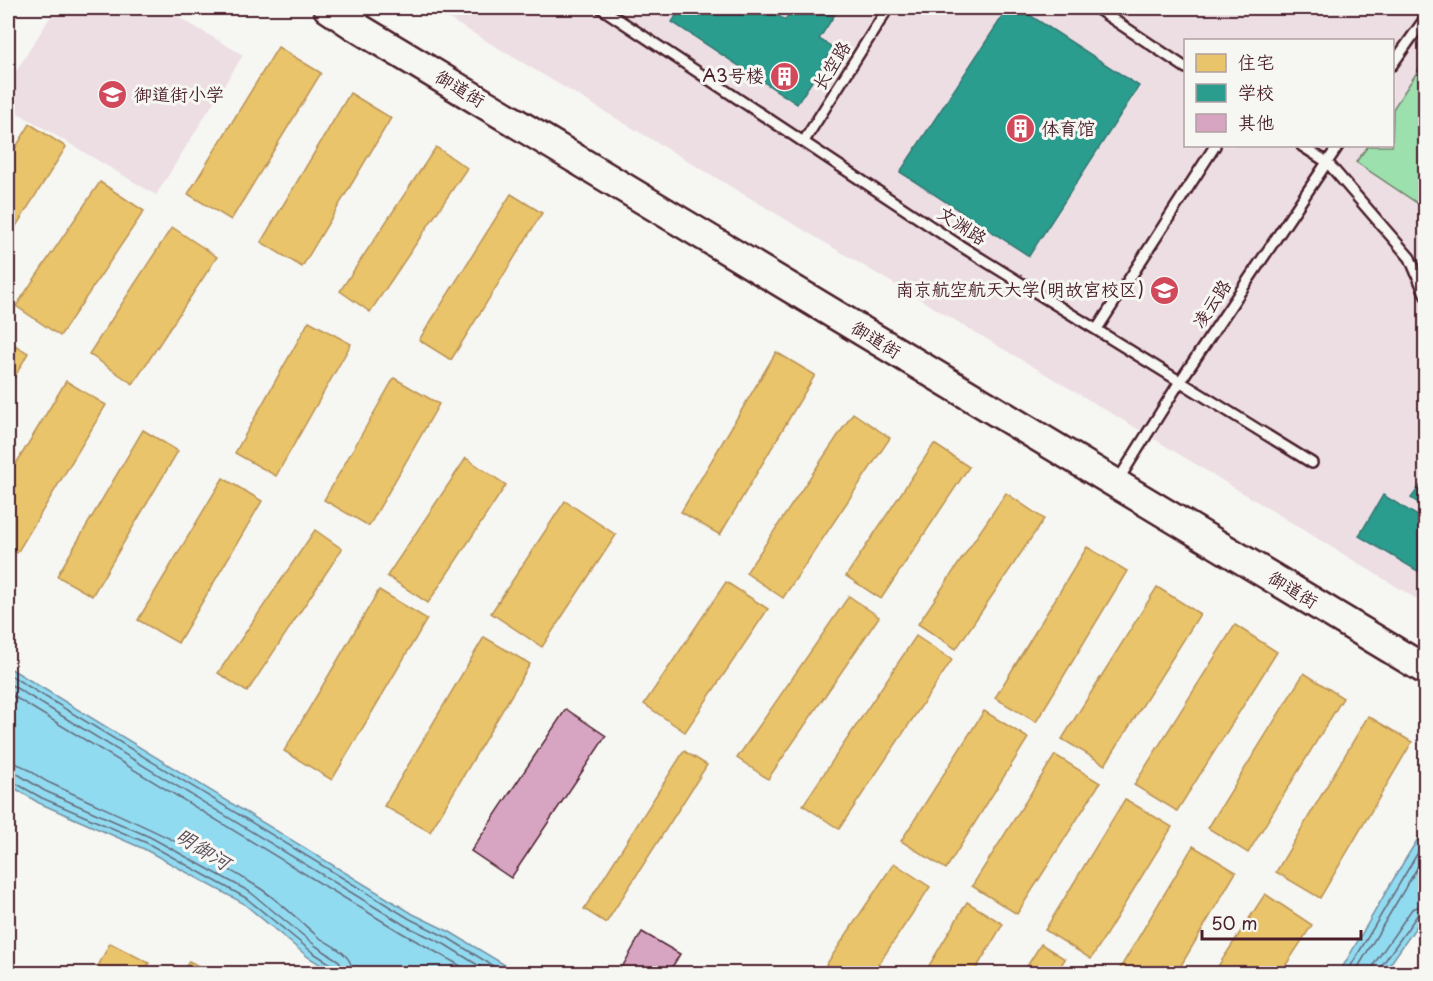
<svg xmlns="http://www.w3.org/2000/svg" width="1433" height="981" viewBox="0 0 1433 981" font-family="'Playpen Sans','LXGW WenKai TC',sans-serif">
	<rect width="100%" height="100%" fill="#f6f6f2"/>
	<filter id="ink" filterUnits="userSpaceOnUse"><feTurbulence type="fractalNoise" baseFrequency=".0167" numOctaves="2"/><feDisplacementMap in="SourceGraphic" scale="12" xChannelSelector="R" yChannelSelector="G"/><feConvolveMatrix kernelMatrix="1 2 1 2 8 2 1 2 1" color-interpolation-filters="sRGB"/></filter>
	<g filter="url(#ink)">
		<!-- built -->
		<g fill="#eddee4" fill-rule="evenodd">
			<polygon points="56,8 163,8 243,55 156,195 8,107 8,84"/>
			<path d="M431,8H1425V604L1146,434ZM1186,40H1392V146H1186Z"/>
		</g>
		<!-- green -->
		<polygon fill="#9be0ad" stroke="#72806c" stroke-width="1.5" points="1425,60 1426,204 1423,207 1356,162 1368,146 1392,146 1393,109"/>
		<!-- water -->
		<g fill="#91dbf1" stroke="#7590a2" stroke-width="1.5">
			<polygon points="8,667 413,914 450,932 518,973 334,973 308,957 243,903 144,849 39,803 8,784"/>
			<path d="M1425,828V914L1384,973H1339C1368,925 1394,875 1425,828Z"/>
		</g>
		<!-- homes -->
		<g fill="#e9c46a" stroke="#b99257" stroke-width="1.5">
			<polygon points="278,47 321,73 231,220 188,194"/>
			<polygon points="350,93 391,118 302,267 261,242"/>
			<polygon points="30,124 66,147 8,239 8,160"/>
			<polygon points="436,147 467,168 370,312 340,291"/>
			<polygon points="100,182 144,211 60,336 16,306"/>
			<polygon points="511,194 542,213 451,360 419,340"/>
			<polygon points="172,227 217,257 133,384 89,354"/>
			<polygon points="309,321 351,344 276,476 235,453"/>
			<polygon points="8,341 28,353 8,389"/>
			<polygon points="776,352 815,375 720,535 681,512"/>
			<polygon points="394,378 439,404 369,526 324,500"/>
			<polygon points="66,381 106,405 17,553 8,547 8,477"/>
			<polygon points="853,413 890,438 783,598 746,573"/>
			<polygon points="143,430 178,451 92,596 57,576"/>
			<polygon points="934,444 969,467 881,599 846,576"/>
			<polygon points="466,458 506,485 428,603 387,576"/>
			<polygon points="223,478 262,501 178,643 138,620"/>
			<polygon points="1006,493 1044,519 956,649 918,624"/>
			<polygon points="565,501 616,535 542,647 491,613"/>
			<polygon points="315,530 342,549 247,692 218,673"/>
			<polygon points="1087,547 1127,571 1036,722 995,698"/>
			<polygon points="726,582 768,609 685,732 644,704"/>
			<polygon points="1157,587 1200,614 1105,765 1062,739"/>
			<polygon points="379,590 427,619 332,780 284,751"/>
			<polygon points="849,596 879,617 768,779 737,758"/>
			<polygon points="1235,625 1277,652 1177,811 1134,785"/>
			<polygon points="916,636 952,660 839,829 803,805"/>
			<polygon points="484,637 530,664 430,832 384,806"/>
			<polygon points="1304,673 1343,698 1248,853 1208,828"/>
			<polygon points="984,711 1028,738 946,869 901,841"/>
			<polygon points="1368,716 1412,742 1320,898 1276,872"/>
			<polygon points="684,751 707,765 606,923 584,909"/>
			<polygon points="1055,755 1100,783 1017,914 972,886"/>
			<polygon points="1125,799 1172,827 1091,959 1045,930"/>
			<polygon points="1193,846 1236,872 1176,974 1125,974 1119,970"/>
			<polygon points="894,863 930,887 872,974 820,974"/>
			<polygon points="1265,894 1312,925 1280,974 1213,974"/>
			<polygon points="967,902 1003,924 973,974 924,974"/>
			<polygon points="110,943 149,963 143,974 94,974"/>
			<polygon points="1041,944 1065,959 1056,974 1022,974"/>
			<polygon points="189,961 214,974 182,974"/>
		</g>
		<!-- schools -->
		<g fill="#2a9d8f" stroke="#347771" stroke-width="1.5">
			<polygon points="681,8 767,8 785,20 793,8 839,8 819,39 834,48 797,104 672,22"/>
			<polygon points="1008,8 1019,8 1139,86 1029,256 900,172"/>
			<polygon points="1426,478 1426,508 1411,498"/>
			<polygon points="1383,495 1426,521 1426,576 1359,536"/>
		</g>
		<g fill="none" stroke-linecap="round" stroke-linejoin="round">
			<!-- shore -->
			<g stroke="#666a7a" stroke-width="1.5">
				<polyline points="8,674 410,919 448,938 506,974"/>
				<polyline points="8,683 406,926 444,944 492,974"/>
				<polyline points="8,693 402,933 475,974"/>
				<path d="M8,762C25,763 37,778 52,784C120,816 189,844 253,884C276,897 297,919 317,936C332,947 352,952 353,974"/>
				<polyline points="8,771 16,773 45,791 150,837 250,892 316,946 339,961 344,974"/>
				<polyline points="8,779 42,798 147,843 246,898 312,952 334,966 336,974"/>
				<polyline points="1346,974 1426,839"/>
				<polyline points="1354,974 1426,853"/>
				<polyline points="1372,974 1374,964 1412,909 1426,904"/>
				<polyline points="1379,974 1380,968 1418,914 1426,911"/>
			</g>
		</g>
		<!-- building -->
		<g fill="#d7a5c2" stroke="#4a1f2b" stroke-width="1.5">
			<polygon points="566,709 606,736 511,878 471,851"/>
			<polygon points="642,932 680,954 668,974 625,974 620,971"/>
		</g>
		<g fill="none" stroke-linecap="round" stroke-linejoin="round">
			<defs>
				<g id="lane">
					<polyline points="601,8 956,243 1312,463"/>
					<polyline points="1096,8 1186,68"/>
					<polyline points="356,24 367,8"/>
					<polyline points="1392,65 1426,17"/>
					<polyline points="804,141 888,8"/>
					<polyline points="1302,146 1327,162 1410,258 1426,296"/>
					<polyline points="1097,329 1215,146"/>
					<polyline points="1117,482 1179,383 1338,146"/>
				</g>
				<polyline id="primary" points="328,8 355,26 1426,670"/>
			</defs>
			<!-- lane casing -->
			<use href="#lane" stroke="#4a1f2b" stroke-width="14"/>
			<!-- primary casing -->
			<use href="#primary" stroke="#4a1f2b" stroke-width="33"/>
			<!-- lane -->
			<use href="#lane" stroke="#f6f6f2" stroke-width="9"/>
			<!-- primary -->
			<use href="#primary" stroke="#f6f6f2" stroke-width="28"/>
		</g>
	</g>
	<!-- icons -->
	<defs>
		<symbol id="building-disc" viewBox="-11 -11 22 22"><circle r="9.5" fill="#d1495b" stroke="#f6f6f2"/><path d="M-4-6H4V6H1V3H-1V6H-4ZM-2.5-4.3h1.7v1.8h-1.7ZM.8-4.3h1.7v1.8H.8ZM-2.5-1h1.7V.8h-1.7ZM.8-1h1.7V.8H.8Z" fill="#fff"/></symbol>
		<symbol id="school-disc" viewBox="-11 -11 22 22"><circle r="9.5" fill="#d1495b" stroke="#f6f6f2"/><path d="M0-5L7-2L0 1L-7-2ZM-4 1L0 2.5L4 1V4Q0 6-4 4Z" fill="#fff"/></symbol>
		<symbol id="university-disc" viewBox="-11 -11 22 22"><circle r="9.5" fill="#d1495b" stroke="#f6f6f2"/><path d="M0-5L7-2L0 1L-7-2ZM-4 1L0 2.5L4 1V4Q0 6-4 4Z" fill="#fff"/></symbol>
	</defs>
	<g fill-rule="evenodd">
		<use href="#building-disc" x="768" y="60" width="33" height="33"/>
		<use href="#school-disc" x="96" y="78" width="33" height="33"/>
		<use href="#building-disc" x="1004" y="112" width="33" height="33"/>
		<use href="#university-disc" x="1148" y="274" width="33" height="33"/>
	</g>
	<g text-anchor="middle" stroke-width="6" stroke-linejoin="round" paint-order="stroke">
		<!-- street labels -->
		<g font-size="18" fill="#4a1f2b" stroke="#f6f6f2">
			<text transform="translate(832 66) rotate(-58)" y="6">长空路</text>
			<text transform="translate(460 89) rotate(31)" y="6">御道街</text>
			<text transform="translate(962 226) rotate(33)" y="6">文渊路</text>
			<text transform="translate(1212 304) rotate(-56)" y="6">凌云路</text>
			<text transform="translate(876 340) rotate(31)" y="6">御道街</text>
			<text transform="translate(1293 590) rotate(31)" y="6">御道街</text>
		</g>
		<!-- poi labels -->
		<g font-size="18" fill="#4a1f2b" stroke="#f6f6f2" text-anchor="end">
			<text x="764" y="82">A3号楼</text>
			<text x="134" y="101" text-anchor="start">御道街小学</text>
			<text x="1041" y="135" text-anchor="start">体育馆</text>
			<text x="1144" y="296">南京航空航天大学(明故宫校区)</text>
		</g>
		<!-- water labels -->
		<g font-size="20" font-style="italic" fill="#5c4e5c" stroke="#f6f6f2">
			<text transform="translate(203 849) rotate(32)" y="7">明御河</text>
		</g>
	</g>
	<!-- margin -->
	<rect width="1433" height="981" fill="none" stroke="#f6f6f2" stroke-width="30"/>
	<rect x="15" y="15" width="1403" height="951" fill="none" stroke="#4a1f2b" stroke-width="2" filter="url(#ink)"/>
	<!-- legend -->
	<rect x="1184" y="39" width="210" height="108" fill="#f6f6f2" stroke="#b1a0a2" stroke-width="1.5"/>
	<rect x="1196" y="54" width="30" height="18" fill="#e9c46a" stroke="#b1a0a2" stroke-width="1.5"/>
	<text x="1238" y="69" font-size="18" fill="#4a1f2b">住宅</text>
	<rect x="1196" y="84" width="30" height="18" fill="#2a9d8f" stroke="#b1a0a2" stroke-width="1.5"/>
	<text x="1238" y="99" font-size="18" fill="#4a1f2b">学校</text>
	<rect x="1196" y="114" width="30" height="18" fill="#d7a5c2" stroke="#b1a0a2" stroke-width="1.5"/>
	<text x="1238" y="129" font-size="18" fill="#4a1f2b">其他</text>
	<!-- scale -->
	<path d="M1202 930v9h159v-9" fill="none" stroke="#4a1f2b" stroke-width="3"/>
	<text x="1211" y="930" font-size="18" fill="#4a1f2b" stroke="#f6f6f2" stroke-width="4.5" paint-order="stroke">50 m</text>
</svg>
